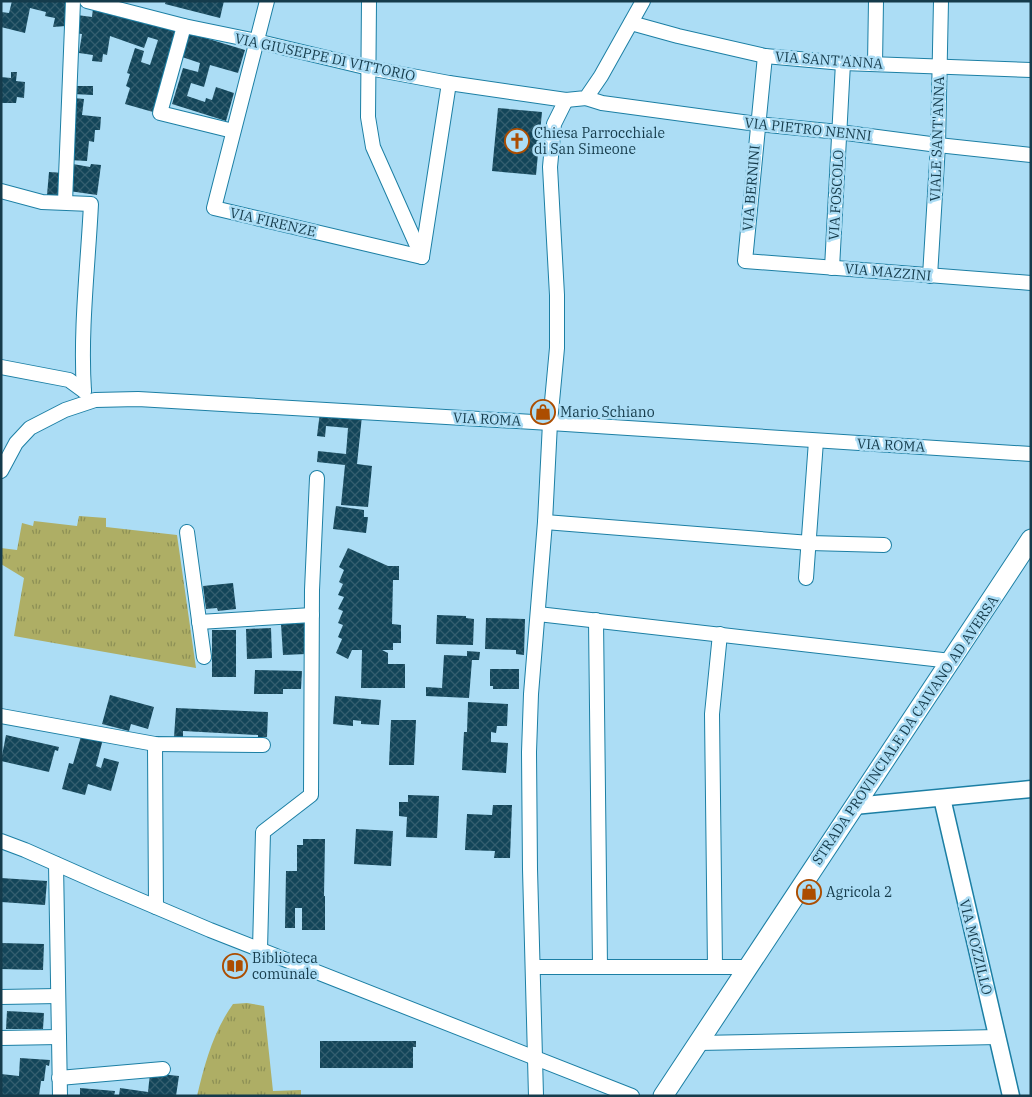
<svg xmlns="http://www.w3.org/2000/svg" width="1032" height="1097" viewBox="0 0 1032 1097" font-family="'IBM Plex Serif',serif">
	<defs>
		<pattern id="grass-tufts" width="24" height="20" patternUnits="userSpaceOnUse" patternTransform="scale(1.25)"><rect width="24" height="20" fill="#aeae65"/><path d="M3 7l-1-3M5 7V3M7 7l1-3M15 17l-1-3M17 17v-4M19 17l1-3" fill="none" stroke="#8c8f55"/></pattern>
		<pattern id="building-cross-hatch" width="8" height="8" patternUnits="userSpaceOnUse" patternTransform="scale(1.25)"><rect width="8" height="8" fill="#134559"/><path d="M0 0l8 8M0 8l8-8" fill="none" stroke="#345e6f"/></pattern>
	</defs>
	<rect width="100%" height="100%" fill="#acddf5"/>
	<!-- grass -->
	<g fill="url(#grass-tufts)">
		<polygon points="79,516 106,518 106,527 177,535 196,668 14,636 24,578 1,564 1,548 17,550 22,523 33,526 34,521 77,526"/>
		<path d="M247,1003L264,1006L273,1091L301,1090V1096H197C205,1063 213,1032 233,1004Z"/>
	</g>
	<!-- building -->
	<g fill="url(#building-cross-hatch)">
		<polygon points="12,1 68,1 66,26 53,27 55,18 45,16 46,12 30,8 25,33 1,27 1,12 9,13"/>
		<polygon points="166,1 224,1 220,18 165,4"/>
		<polygon points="93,8 178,30 153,112 125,104 130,88 126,86 130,74 127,73 135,48 144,51 141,62 150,65 158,40 148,37 144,48 110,36 107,55 103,54 102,62 92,61 93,55 79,53 82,34 74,33 77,15 92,17"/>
		<polygon points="189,33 245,50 238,73 210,65 204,87 191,83 187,96 205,102 206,98 212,100 216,87 234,93 226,121 172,104 183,68 198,72 200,63 182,57"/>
		<polygon points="11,72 17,72 16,81 25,82 24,98 17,97 16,103 1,103 1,77 11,78"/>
		<polygon points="74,86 93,86 93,95 73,94"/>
		<polygon points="74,98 84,99 82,115 101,117 100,130 95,130 94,142 89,141 87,161 69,160"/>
		<polygon points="498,108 542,112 536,175 492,171"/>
		<polygon points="73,164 90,167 91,164 101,165 97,195 69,191"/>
		<polygon points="49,172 64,173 62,196 47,195"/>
		<polygon points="320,412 362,416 357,464 372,466 368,507 341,505 345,465 317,462 318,451 346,454 348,428 326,426 325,437 317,436"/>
		<polygon points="336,506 364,510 364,517 368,517 366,533 333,529"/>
		<polygon points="348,548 388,566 399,566 399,580 393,580 392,624 401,625 401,643 393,643 393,650 382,650 388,653 388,664 405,664 405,688 361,688 362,650 352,650 348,659 336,653 342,639 338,637 343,625 338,623 343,611 338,609 344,597 338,595 343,584 339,582 344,570 339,567"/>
		<polygon points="233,583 236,609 218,611 217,608 206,609 203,586"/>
		<polygon points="437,615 466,616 466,618 474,619 473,645 436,644"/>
		<polygon points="486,618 525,619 524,655 516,654 516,650 485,649"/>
		<polygon points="304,623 306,654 283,655 281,624"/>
		<polygon points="271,628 272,658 247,659 246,629"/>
		<rect x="212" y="630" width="24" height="47"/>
		<polygon points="467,651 480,652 479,660 472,660 469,698 426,696 426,687 442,688 444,655 467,656"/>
		<polygon points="490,669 519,669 519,689 493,689 493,686 490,686"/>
		<polygon points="255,670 302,671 301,689 283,689 283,694 254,694"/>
		<polygon points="110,695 154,707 148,729 131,724 129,731 102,724"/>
		<polygon points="335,696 381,700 379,725 361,724 361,721 353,720 353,726 333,724"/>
		<polygon points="468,702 508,704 507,726 497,726 496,733 491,732 491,742 508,743 506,773 462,770 464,732 467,732"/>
		<polygon points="176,708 268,712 267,737 258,737 258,735 183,731 183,737 174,737"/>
		<polygon points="391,720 416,720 414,765 389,765"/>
		<polygon points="82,733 103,739 96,766 101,768 104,758 119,762 111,791 88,784 85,795 62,789 69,763 73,764"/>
		<polygon points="6,735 59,747 58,751 55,750 49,772 1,761"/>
		<polygon points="408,795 439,796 437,838 406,837 407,817 399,816 399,802 408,802"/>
		<polygon points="493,805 512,805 510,858 494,858 495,851 465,850 467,814 492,815"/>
		<polygon points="356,829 393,831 391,866 354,864"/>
		<polygon points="303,839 325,839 324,896 325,896 325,930 302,930 302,908 295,908 295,928 285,928 286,871 297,871 297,845 303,845"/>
		<polygon points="1,878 47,881 45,905 1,902"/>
		<polygon points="1,943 44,944 43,970 1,969"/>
		<polygon points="7,1011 44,1013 43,1029 6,1029"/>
		<polygon points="320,1041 416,1041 416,1047 413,1047 413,1068 320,1068"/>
		<polygon points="20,1058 50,1060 49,1066 46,1065 44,1081 41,1081 39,1096 1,1096 1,1074 19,1076"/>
		<polygon points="150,1073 179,1076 176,1096 119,1096 120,1088 148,1092"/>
		<polygon points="80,1088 115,1091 114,1096 80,1096"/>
	</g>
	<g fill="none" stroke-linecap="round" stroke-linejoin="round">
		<defs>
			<g id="minor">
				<polyline points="87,1 184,26 256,41 369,68 449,83 566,100 586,98 601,76 643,1"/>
				<polyline points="267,1 214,208 422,257 449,83"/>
				<polyline points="369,1 368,117 373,147 422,257"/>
				<polyline points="631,23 678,36 765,56 843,63 1031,70"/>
				<polyline points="184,26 160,113 233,131"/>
				<polyline points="765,56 745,261 1031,283"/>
				<polyline points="875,64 876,1"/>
				<polyline points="586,98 602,103 757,124 839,132 938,145 1031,155"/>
				<path d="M1,191L42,202L91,204C88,265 80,331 84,391"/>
				<polyline points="65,202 73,1"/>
				<polyline points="832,268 843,63"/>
				<polyline points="930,276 938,145 941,1"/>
				<polyline points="1,367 69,380 84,391"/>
				<polyline points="1,471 16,443 30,428 65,410 95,400 138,399 550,423 1031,454"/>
				<polyline points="545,522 810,543 884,545"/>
				<polyline points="187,532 204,657"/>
				<polyline points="806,578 816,441"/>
				<polyline points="538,614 951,661"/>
				<polyline points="596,620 600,966"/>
				<polyline points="199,622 312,615"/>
				<polyline points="1,716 155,744 263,745"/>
				<polyline points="155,744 156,907"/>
				<polyline points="1,841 25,850 104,885 210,930 632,1096"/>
				<polyline points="56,864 60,1096"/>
				<polyline points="260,949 263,832 311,795 312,590 317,478"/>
				<polyline points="533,967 747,967"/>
				<polyline points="715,967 712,714 720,634"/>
				<polyline points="1,997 58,996"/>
				<polyline points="1,1038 59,1037"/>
				<polyline points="698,1043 998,1037"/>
				<polyline points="59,1078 163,1069"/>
				<polyline points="536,1096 530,869 529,752 531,694 545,522 550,423 557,348 557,295 550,167 554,124 566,100"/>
			</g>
			<g id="tertiary">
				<polyline points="942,798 1011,1096"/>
				<polyline points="854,806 1031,789"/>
			</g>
			<polyline id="secondary" points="663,1096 1031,539"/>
		</defs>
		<!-- minor casing -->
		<use href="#minor" stroke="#1c7fa4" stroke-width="16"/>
		<!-- tertiary casing -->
		<use href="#tertiary" stroke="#1c7fa4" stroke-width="19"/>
		<!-- secondary casing -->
		<use href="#secondary" stroke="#1c7fa4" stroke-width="21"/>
		<!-- minor -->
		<use href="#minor" stroke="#fff" stroke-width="14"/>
		<!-- tertiary -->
		<use href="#tertiary" stroke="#fff" stroke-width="16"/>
		<!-- secondary -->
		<use href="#secondary" stroke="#fff" stroke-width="19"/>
	</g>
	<!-- icons -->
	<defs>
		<symbol id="church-ring" viewBox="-11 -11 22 22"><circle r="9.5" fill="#acddf5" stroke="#ac4d00" stroke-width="1.5"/><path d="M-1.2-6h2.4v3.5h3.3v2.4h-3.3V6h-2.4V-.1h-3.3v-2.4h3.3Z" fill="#ac4d00"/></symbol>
		<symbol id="shop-ring" viewBox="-11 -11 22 22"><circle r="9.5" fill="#acddf5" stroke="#ac4d00" stroke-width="1.5"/><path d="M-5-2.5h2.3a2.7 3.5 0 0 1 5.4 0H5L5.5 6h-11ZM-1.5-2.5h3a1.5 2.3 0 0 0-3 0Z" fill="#ac4d00"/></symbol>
		<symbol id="library-ring" viewBox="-11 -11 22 22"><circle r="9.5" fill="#acddf5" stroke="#ac4d00" stroke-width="1.5"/><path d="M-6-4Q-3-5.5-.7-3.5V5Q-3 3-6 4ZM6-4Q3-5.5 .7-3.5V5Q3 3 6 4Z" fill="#ac4d00"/></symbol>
	</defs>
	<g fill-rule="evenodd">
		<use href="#church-ring" x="503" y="127" width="28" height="28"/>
		<use href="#shop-ring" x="529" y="398" width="28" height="28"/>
		<use href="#shop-ring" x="795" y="878" width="28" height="28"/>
		<use href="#library-ring" x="221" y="952" width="28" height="28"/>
	</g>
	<g text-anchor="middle" stroke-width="5" stroke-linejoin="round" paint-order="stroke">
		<!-- street labels -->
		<g font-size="14" fill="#153b4b" stroke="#acddf5">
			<text transform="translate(325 57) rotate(12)" y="5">VIA GIUSEPPE DI VITTORIO</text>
			<text transform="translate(829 60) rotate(4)" y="5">VIA SANT'ANNA</text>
			<text transform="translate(808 129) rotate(6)" y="5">VIA PIETRO NENNI</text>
			<text transform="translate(937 139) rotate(-88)" y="5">VIALE SANT'ANNA</text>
			<text transform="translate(751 188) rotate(-85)" y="5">VIA BERNINI</text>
			<text transform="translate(836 195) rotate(-87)" y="5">VIA FOSCOLO</text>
			<text transform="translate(273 222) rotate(13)" y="5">VIA FIRENZE</text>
			<text transform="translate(888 272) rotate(5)" y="5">VIA MAZZINI</text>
			<text transform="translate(487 419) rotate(3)" y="5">VIA ROMA</text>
			<text transform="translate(891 445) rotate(3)" y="5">VIA ROMA</text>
			<text transform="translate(905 730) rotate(-56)" y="5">STRADA PROVINCIALE DA CAIVANO AD AVERSA</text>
			<text transform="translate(976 947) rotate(76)" y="5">VIA MOZZILLO</text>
		</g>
		<!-- poi labels -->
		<g font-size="14" fill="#153b4b" stroke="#acddf5" text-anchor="start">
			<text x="534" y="138">Chiesa Parrocchiale<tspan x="534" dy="16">di San Simeone</tspan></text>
			<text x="560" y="417">Mario Schiano</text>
			<text x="826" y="897">Agricola 2</text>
			<text x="252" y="963">Biblioteca<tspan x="252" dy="16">comunale</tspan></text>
		</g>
	</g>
	<!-- border -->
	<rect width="1032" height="1097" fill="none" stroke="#153b4b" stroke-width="5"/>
</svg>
